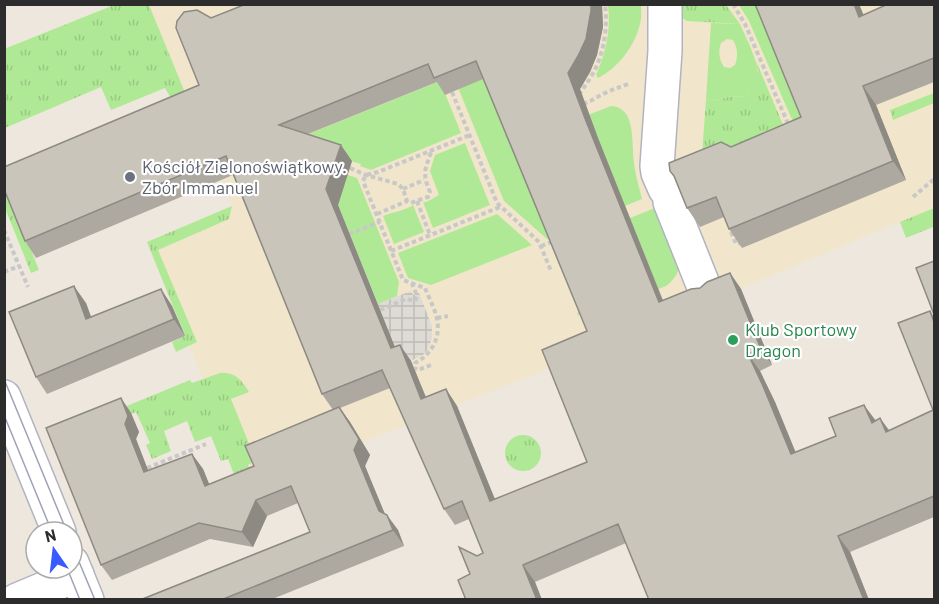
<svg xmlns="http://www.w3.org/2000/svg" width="939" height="604" viewBox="0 0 939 604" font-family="Barlow,sans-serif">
	<defs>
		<pattern id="grass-tufts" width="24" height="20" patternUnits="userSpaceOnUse" patternTransform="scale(1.5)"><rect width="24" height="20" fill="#b0e995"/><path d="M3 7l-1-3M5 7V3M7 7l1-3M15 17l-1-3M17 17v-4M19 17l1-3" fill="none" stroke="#98c881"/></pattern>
		<pattern id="plaza-grid" width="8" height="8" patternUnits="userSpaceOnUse" patternTransform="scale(1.5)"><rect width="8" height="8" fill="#dedad4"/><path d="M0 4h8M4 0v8" fill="none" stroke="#bfbbb6"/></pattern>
	</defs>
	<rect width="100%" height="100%" fill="#eee7dd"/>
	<!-- education -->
	<polygon fill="#f1e6cb" points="149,5 934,5 934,214 902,227 899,222 705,304 553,367 256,485 248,465 203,379 147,242 232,206"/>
	<!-- grass -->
	<g fill="url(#grass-tufts)">
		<polygon points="114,5 149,5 205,141 180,114 165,88 111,110 101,87 5,128 4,49"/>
		<polygon points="675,5 726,5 740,24 687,21 678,15"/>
		<polygon points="756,61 787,134 702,155 706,99 712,101 728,97 748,96 749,90 758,72"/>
		<polygon points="934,93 934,103 893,120 890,110"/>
		<polygon points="6,186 39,270 31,273 5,208 4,187"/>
		<polygon points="232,206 229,219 158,250 197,342 176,352 172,342 185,336 147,242"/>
		<polygon points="934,208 934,229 933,227 906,238 900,222"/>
		<path d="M220,373C234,371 242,380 249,392L231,399L256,461L248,465L256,485L237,482L228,459L221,461L211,436L195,442L187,421L164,431L171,451L152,459L146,445L150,443L136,412L57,444L83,424L190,380L192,383Z"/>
		<circle cx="523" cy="453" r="18"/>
	</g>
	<!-- park -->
	<g fill="#b0e995" fill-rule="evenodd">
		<path d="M608,5H641C641,11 642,18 640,24C635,46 618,68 598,78L596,75C606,52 611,30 608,5Z"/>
		<polygon points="739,5 761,5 813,132 797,131 749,21"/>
		<path d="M711,23L740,24C746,39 771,81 749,90L748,96L728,97L712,101L706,99ZM727,39L733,40C738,48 738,56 735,65L730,68L724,67C719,59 718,52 721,43Z"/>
		<polygon points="482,64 552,237 547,239 504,201 453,75"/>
		<polygon points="440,81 461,133 371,170 360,166 361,164 334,156 284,144"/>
		<path d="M611,106C637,107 631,144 634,162C635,174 639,186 642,199L625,206L591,121L583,117Z"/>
		<path d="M465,143L490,205L433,228L423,202C428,203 434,197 439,195L430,171L435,155Z"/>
		<polygon points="324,170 348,175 357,178 399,282 397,296 378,304"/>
		<path d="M413,205L424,232L394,244L383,216C393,212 407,210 413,205Z"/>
		<path d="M660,206L680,265C677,275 674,280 666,286L599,313L577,315L580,305L630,218Z"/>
		<polygon points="497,214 532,245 431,285 408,278 398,253"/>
	</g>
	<!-- plaza -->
	<polygon fill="url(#plaza-grid)" points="411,291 413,295 419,293 432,326 432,338 428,349 424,354 419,357 402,365 378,304"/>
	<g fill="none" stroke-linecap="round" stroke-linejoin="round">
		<defs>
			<g id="minor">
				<polyline points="665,189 658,173 657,166 665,51 665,4"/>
				<polyline points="670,202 704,287"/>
				<polyline points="4,397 59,532"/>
				<polyline points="72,563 87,600"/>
				<polyline points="17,600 77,575"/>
			</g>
		</defs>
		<!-- minor casing -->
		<use href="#minor" stroke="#b1b3c0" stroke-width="36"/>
		<!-- path -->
		<g stroke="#c8c8c8" stroke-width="4" stroke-dasharray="4.5 3" stroke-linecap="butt">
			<polyline points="733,4 745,24 789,126"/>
			<polyline points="452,92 497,203 539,242 551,271"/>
			<path d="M579,95C583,88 588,82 592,75C604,54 608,28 605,4"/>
			<path d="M583,104C590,102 595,98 601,95C611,90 620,87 631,83"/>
			<path d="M350,168L366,175L398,184L403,189L407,201L411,203L428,197L430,192C422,173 425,170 431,152"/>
			<polyline points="403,189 424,180"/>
			<polyline points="913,197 934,179"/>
			<polyline points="417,201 430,235"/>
			<polyline points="377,214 407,201"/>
			<polyline points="4,230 28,287"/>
			<polyline points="731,232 736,244 740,243"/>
			<polyline points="349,234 380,222"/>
			<polyline points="541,246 554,241"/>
			<polyline points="391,251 500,207"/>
			<polyline points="4,272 19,266"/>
			<polyline points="380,310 406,299 415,301 417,296 412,284"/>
			<polyline points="437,318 448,316"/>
			<path d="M431,365L418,370L414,368L415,363C431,355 441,338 437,319C435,309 429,298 425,288L403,280L363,181L366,175L378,172L470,135"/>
			<polyline points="147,468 206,444"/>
		</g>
		<!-- minor -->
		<use href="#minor" stroke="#fff" stroke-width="33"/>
		<!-- tram -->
		<g stroke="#9fa2b7" stroke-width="1.5">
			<polyline points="4,379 67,532"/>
			<polyline points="4,415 52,532"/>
			<polyline points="72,545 95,600"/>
			<polyline points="67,568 80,600"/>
		</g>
	</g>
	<!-- wall -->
	<g fill="#ada9a1" fill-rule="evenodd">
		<polygon points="755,4 859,4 863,15 934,4 934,82 876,105 906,180 742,248 729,229 724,217 700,227 687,208 801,117"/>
		<path d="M602,7L603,27L597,55L590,72L580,89L598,138L663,300L700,288L730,273L741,289L772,365L760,371L775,402L795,452L880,418L889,430L933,410L930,311L934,317V517L850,552L869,600H649L626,543L535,582L542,600H466L470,574L477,556L483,553L469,519L455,525L444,509L390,388L340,408L350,422L370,455L365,466L384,513L398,530L404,546L270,600H140L310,532L298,503L267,516L253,547L210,539L112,580L101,565L121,398L131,413L139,432L136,439L148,471L192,454L203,469L209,484L254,466L333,410L322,394L233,175L36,258L25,241L199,85L211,18ZM483,79L587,331V462L495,499L457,406L446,389L426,397L411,361L400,345L395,347L338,205L352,161L308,134L437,82L445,95Z"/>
		<polygon points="161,289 172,306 185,336 47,394 36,377 86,303 91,317"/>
	</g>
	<!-- shaded-wall -->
	<g fill="#8d8a83">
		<polygon points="591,4 602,4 603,27 597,55 590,72 580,89 598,138 670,319 659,302 586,121 568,73"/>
		<polygon points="854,4 859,4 872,35 859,17"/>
		<polygon points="863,86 876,105 906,180 893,161"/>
		<polygon points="341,145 352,161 338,205 402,365 391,348 326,189"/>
		<polygon points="730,273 741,289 772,365 761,349"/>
		<polygon points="74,286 86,303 98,336 86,319"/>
		<polygon points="161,289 172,306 185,336 174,319"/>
		<polygon points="400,345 411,361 433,415 421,399"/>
		<polygon points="748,354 760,371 775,402 803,470 791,454"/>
		<polygon points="446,389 457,406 502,517 490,501"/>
		<polygon points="121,398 131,413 139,432 136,439 155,488 144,472 125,424"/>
		<polygon points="864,405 876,421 872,423"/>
		<polygon points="339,407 350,422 370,455 365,466 390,526 379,511 354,450"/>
		<polygon points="880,418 892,435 886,432"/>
		<polygon points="192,454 203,469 216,501 205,486"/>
		<polygon points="256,500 267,516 253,547 242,532"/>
		<polygon points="387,515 398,530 404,546 393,530"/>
		<polygon points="838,536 850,552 869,600 864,600"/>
		<polygon points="523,565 535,582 542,600 537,600"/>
	</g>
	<!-- building -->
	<g fill="#c9c5bb" stroke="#8d8a83" stroke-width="1.5" fill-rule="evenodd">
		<path d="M246,4H591V11L586,39L578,56L568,73L586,121L659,302L691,289L700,288L707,282L730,273L761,349L748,354L763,386L791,454L836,436L829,418L864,405L872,423L880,418L886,432L933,410L898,323L930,311L934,322V496L838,536L864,600H649L618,524L523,565L537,600H466L458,580L470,574L459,547L477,556L483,553L462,501L444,509L382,370L322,394L226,156L25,241L4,189V167L199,85L176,28L177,21L184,12L197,10L211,18ZM476,61L587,331L542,350L587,462L490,501L446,389L421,399L400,345L391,348L326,189L341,145L279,125L428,64L434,78Z"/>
		<polygon points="755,4 854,4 859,17 888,4 934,4 934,58 863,86 893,161 729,229 716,197 687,208 674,176 670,171 669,163 721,142 731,147 801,117"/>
		<polygon points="934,261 934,311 933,312 916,268"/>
		<polygon points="74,286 86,319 161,289 174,319 36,377 9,312"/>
		<polygon points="121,398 128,416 125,424 144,472 192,454 205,486 254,466 245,446 339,407 359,439 354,450 379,511 387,515 393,530 221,600 140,600 310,532 291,486 256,500 242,532 199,523 101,565 46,428"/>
	</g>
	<!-- markers -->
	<circle fill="#6b7280" stroke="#fff" stroke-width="2" cx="130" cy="177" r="6"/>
	<circle fill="#2e9e5b" stroke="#fff" stroke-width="2" cx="733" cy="340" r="6"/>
	<g text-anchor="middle" stroke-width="4.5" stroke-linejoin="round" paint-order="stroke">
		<!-- worship labels -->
		<g font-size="18" fill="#5b616d" stroke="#fff" text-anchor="start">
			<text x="142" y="173">Kościół Zielonoświątkowy.<tspan x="142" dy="21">Zbór Immanuel</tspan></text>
		</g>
		<!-- leisure labels -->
		<g font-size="18" fill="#27864d" stroke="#fff" text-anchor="start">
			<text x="745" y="336">Klub Sportowy<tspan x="745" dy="21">Dragon</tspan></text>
		</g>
	</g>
	<!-- border -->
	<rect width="939" height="604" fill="none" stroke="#2c2c2c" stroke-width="12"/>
	<!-- north arrow -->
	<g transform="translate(54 550) rotate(346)"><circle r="28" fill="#ffffff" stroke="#ababab" stroke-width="1.5"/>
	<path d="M0-4.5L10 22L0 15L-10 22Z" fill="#395aff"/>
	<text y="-9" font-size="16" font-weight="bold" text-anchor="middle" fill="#2c2c2c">N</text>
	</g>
</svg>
